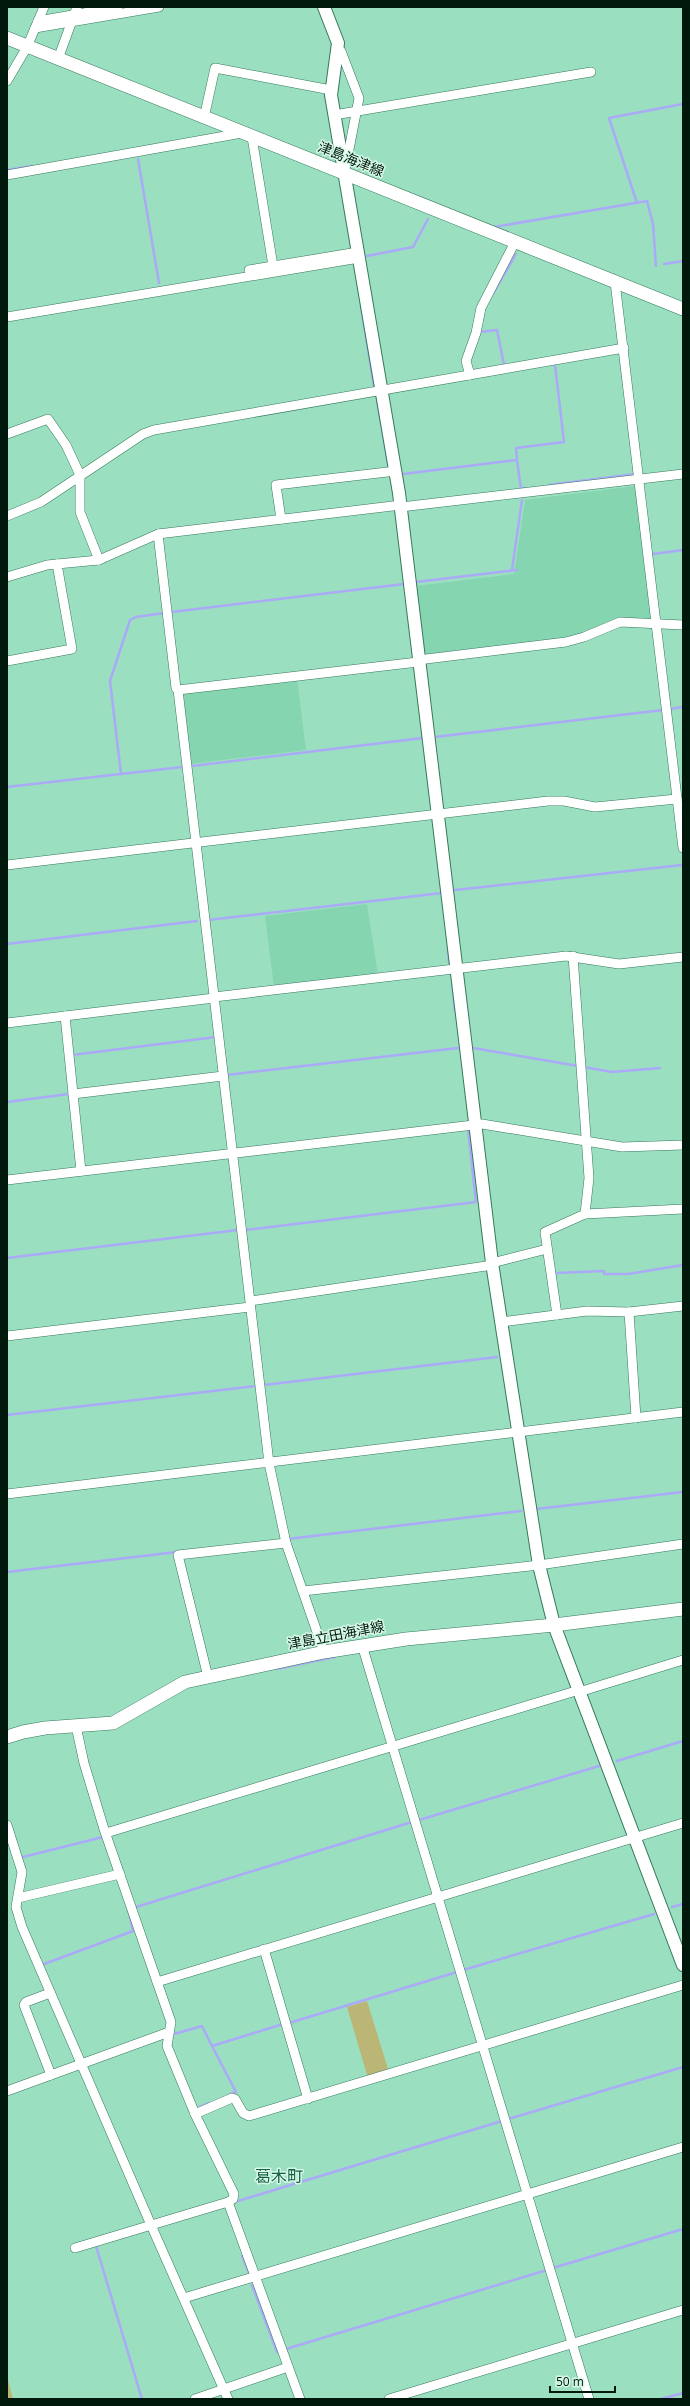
<svg xmlns="http://www.w3.org/2000/svg" width="690" height="2406" viewBox="0 0 690 2406" font-family="'Open Sans','Noto Sans JP',sans-serif">
	<rect width="100%" height="100%" fill="#9adfbf"/>
	<!-- built -->
	<g fill="#86d5b1">
		<polygon points="635,486 652,620 616,620 584,636 424,657 416,586 514,574 525,500"/>
		<polygon points="297,679 306,750 189,764 182,693"/>
		<polygon points="367,904 378,975 274,987 265,916"/>
	</g>
	<!-- green -->
	<g fill="#bcb676">
		<polygon points="367,2001 389,2072 368,2078 347,2007"/>
		<polygon points="7,2376 13,2399 7,2399"/>
	</g>
	<g fill="none" stroke-linecap="round" stroke-linejoin="round">
		<!-- stream -->
		<g stroke="#abaaf8" stroke-width="2.5">
			<polyline points="138,159 159,283"/>
			<polyline points="7,170 32,166"/>
			<polyline points="637,203 609,118 683,104"/>
			<polyline points="494,227 647,201 653,224 656,266"/>
			<polyline points="367,256 413,247 428,219"/>
			<polyline points="664,264 683,261"/>
			<polyline points="493,294 516,254"/>
			<polyline points="361,306 374,386"/>
			<polyline points="480,332 497,330 504,365"/>
			<polyline points="377,400 389,469"/>
			<polyline points="517,460 521,489 524,488"/>
			<polyline points="403,474 517,460 516,448 564,442 555,365"/>
			<polyline points="549,485 635,474"/>
			<polyline points="653,554 683,550"/>
			<polyline points="512,570 522,500"/>
			<polyline points="416,582 517,570"/>
			<polyline points="172,612 404,584"/>
			<polyline points="670,709 683,707"/>
			<polyline points="435,737 663,710"/>
			<polyline points="192,766 423,738"/>
			<polyline points="121,774 110,681 130,620 136,617 164,613"/>
			<polyline points="7,787 182,767"/>
			<polyline points="455,890 682,865"/>
			<polyline points="208,920 442,893"/>
			<polyline points="7,944 197,921"/>
			<polyline points="448,949 449,962"/>
			<polyline points="452,980 455,1011"/>
			<polyline points="473,1048 578,1066"/>
			<polyline points="72,1055 216,1037"/>
			<polyline points="584,1067 612,1072 660,1068"/>
			<polyline points="227,1075 458,1048"/>
			<polyline points="7,1102 69,1094 69,1092"/>
			<polyline points="245,1230 476,1202 468,1129"/>
			<polyline points="7,1258 238,1230"/>
			<polyline points="557,1273 604,1271 604,1274 628,1274 683,1265"/>
			<polyline points="264,1385 497,1357"/>
			<polyline points="7,1415 257,1386"/>
			<polyline points="536,1509 683,1492"/>
			<polyline points="288,1539 521,1511"/>
			<polyline points="7,1572 177,1552"/>
			<polyline points="277,1669 335,1657"/>
			<polyline points="617,1761 683,1741"/>
			<polyline points="419,1820 599,1766"/>
			<polyline points="23,1857 103,1837"/>
			<polyline points="136,1907 412,1822"/>
			<polyline points="672,1907 683,1904"/>
			<polyline points="44,1964 133,1931 128,1909"/>
			<polyline points="463,1970 654,1914"/>
			<polyline points="289,2023 457,1972"/>
			<polyline points="174,2034 202,2026 212,2046 283,2024"/>
			<polyline points="212,2046 236,2092 228,2095"/>
			<polyline points="200,2107 209,2103"/>
			<polyline points="508,2119 683,2067"/>
			<polyline points="238,2201 502,2121"/>
			<polyline points="96,2246 142,2399"/>
			<polyline points="242,2256 249,2273"/>
			<polyline points="553,2268 683,2229"/>
			<polyline points="252,2285 277,2352"/>
			<polyline points="286,2349 547,2270"/>
			<polyline points="661,2399 683,2393"/>
		</g>
		<defs>
			<g id="minor">
				<polyline points="38,21 118,7"/>
				<polyline points="35,28 159,7"/>
				<polyline points="341,51 359,98 346,165"/>
				<polyline points="58,59 77,7"/>
				<polyline points="7,81 27,47 44,7"/>
				<polyline points="334,115 591,72"/>
				<polyline points="204,118 215,68 331,90"/>
				<polyline points="252,137 273,266"/>
				<polyline points="7,175 242,133"/>
				<polyline points="249,270 358,252"/>
				<polyline points="615,282 683,848"/>
				<polyline points="7,317 359,258"/>
				<polyline points="470,375 466,361 476,333 481,308 515,242"/>
				<polyline points="7,434 48,419 66,445 80,475 80,512 99,560"/>
				<polyline points="401,507 683,474"/>
				<polyline points="7,516 41,502 143,434 154,430 624,348"/>
				<polyline points="281,519 276,485 396,471"/>
				<polyline points="158,534 176,688 178,690"/>
				<polyline points="7,577 47,565 57,564"/>
				<polyline points="418,660 566,642 584,637 620,622 683,625"/>
				<polyline points="7,661 72,649 57,564 99,560 158,534 401,505"/>
				<polyline points="7,865 548,801 564,801 595,807 677,799"/>
				<polyline points="214,997 566,956 619,964 683,957"/>
				<polyline points="65,1016 81,1171"/>
				<polyline points="7,1023 214,998"/>
				<polyline points="73,1094 223,1076"/>
				<polyline points="7,1180 482,1124 622,1147 683,1145"/>
				<polyline points="585,1214 683,1209"/>
				<polyline points="492,1263 547,1249"/>
				<polyline points="251,1301 493,1265"/>
				<polyline points="629,1312 636,1418"/>
				<polyline points="557,1315 545,1232 585,1214 589,1178 573,956"/>
				<polyline points="501,1322 587,1311 629,1312 683,1306"/>
				<polyline points="7,1336 250,1307"/>
				<polyline points="7,1494 683,1412"/>
				<polyline points="303,1591 539,1565 683,1544"/>
				<polyline points="362,1645 589,2399"/>
				<polyline points="324,1652 286,1543 269,1463 178,690 418,662"/>
				<polyline points="208,1677 178,1555 286,1543"/>
				<polyline points="579,1692 683,1660"/>
				<polyline points="7,1825 22,1872 16,1907 22,1927 151,2225 228,2399"/>
				<polyline points="106,1833 579,1690"/>
				<polyline points="18,1898 120,1874"/>
				<polyline points="264,1949 308,2099"/>
				<polyline points="157,1982 683,1823"/>
				<polyline points="50,1993 26,2002 24,2005 51,2075"/>
				<polyline points="7,2091 169,2032"/>
				<polyline points="195,2114 232,2098 235,2099 243,2113 249,2116 683,1985"/>
				<polyline points="228,2202 300,2399"/>
				<polyline points="75,2248 228,2202 233,2199 234,2194 195,2114 167,2046 171,2022 104,1829 84,1763 76,1726"/>
				<polyline points="184,2298 683,2147"/>
				<polyline points="195,2399 288,2367"/>
				<polyline points="389,2399 683,2310"/>
			</g>
			<polyline id="tertiary" points="324,7 338,43 331,95 399,493 492,1263 539,1565 554,1625 683,1965"/>
			<g id="secondary">
				<polyline points="7,38 683,309"/>
				<polyline points="7,1737 23,1732 45,1728 113,1723 185,1682 324,1652 406,1639 554,1625 683,1609"/>
			</g>
		</defs>
		<!-- minor casing -->
		<use href="#minor" stroke="#35795d" stroke-width="10"/>
		<!-- tertiary casing -->
		<use href="#tertiary" stroke="#35795d" stroke-width="14"/>
		<!-- secondary casing -->
		<use href="#secondary" stroke="#35795d" stroke-width="14"/>
		<!-- minor -->
		<use href="#minor" stroke="#fff" stroke-width="9"/>
		<!-- tertiary -->
		<use href="#tertiary" stroke="#fff" stroke-width="12"/>
		<!-- secondary -->
		<use href="#secondary" stroke="#fff" stroke-width="13"/>
	</g>
	<g text-anchor="middle" stroke-width="3" stroke-linejoin="round" paint-order="stroke">
		<!-- street labels -->
		<g font-size="14" fill="#00170c" stroke="#d6f8e7">
			<text transform="translate(351 159) rotate(22)" y="5">津島海津線</text>
			<text transform="translate(336 1635) rotate(-11)" y="5">津島立田海津線</text>
		</g>
		<!-- quarter labels -->
		<g font-size="16" fill="#145e43" stroke="#d6f8e7">
			<text x="279" y="2182">葛木町</text>
		</g>
	</g>
	<!-- border -->
	<rect width="690" height="2406" fill="none" stroke="#00170c" stroke-width="16"/>
	<!-- scale -->
	<path d="M550 2386v6h65v-6" fill="none" stroke="#00170c" stroke-width="2"/>
	<text x="556" y="2386" font-size="12" fill="#00170c" stroke="#d6f8e7" stroke-width="3" paint-order="stroke">50 m</text>
</svg>
